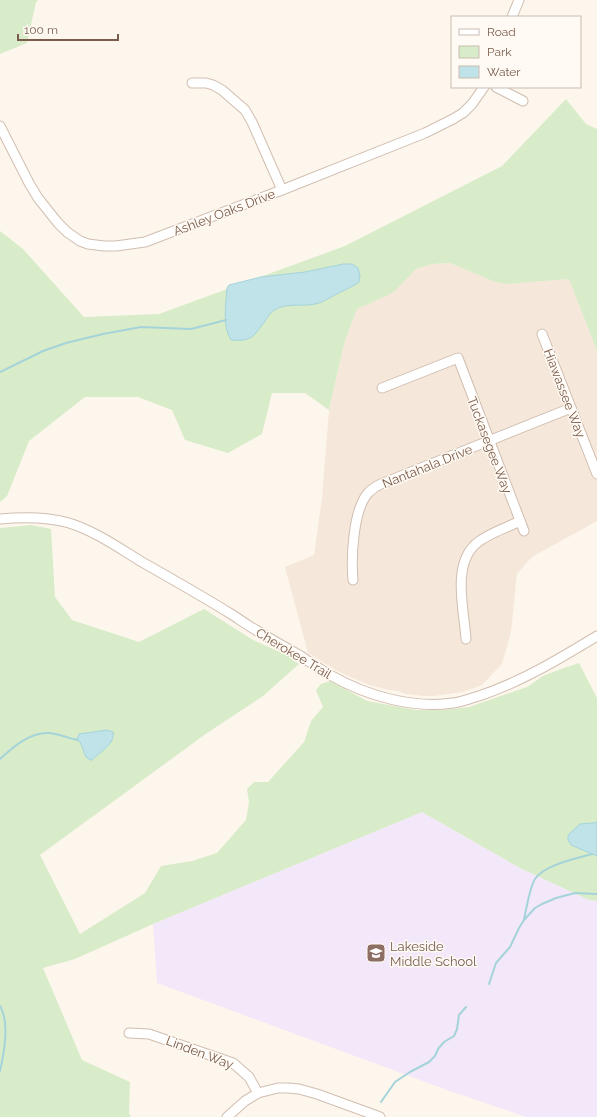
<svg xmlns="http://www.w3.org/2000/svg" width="597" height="1117" viewBox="0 0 597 1117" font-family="Raleway,sans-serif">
	<rect width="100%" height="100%" fill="#fdf6ec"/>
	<!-- residential -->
	<polygon fill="#f5e8da" points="450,263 495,282 507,284 569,279 597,351 597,521 532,557 517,574 511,632 502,664 482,685 463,692 434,696 424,696 405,694 398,691 389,690 369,685 337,671 308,653 285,567 314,555 322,498 329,410 344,344 357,309 373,302 394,292 405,277 416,269 432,264"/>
	<!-- education -->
	<polygon fill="#f3e8fa" points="422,812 520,868 589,900 597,901 597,1117 526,1117 447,1090 157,983 153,924"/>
	<!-- green -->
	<g fill="#d8ecc9">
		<polygon points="0,0 38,0 36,2 27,43 0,54"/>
		<polygon points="566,99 586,124 597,129 597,351 569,279 507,284 495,282 450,263 432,264 416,269 394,292 373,302 357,309 344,344 329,410 305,393 272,393 262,434 228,453 185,440 172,410 138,397 85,397 29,441 7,496 0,502 0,231 23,249 84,317 159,314 345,246 502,166"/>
		<polygon points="31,525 51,529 55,597 72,620 139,642 204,609 253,640 289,656 299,664 263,696 207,733 40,855 80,934 145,893 161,866 192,861 217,853 246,820 249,802 247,789 254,782 268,782 304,742 311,721 323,707 316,690 321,684 330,681 367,701 416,710 443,710 469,707 527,687 543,676 561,669 579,663 597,698 597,822 593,823 580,824 571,845 597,856 597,901 589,900 520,868 422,812 153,924 75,959 43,968 82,1060 130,1082 129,1113 131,1117 0,1117 0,528"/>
	</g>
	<!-- water -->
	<g fill="#bfe3e8" stroke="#a5d3da">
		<path d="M343,264H352L358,268L360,276L359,282C354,286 348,288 343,291C333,295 325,302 315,304C302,307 285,302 273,311C270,313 267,318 265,321C254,336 252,342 231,340C222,326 226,304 227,288L229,285L261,277L305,272Z"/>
		<path d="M107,730L113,732C116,743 99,753 92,760H90L86,757L80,742L77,740L79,734Z"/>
		<polygon points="597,822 597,856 571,845 568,840 568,835 580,824 593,823"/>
	</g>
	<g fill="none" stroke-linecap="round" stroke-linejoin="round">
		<!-- stream -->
		<g stroke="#a5d3da" stroke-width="2">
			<polyline points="0,372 43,351 66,343 103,334 141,327 191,329 226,320"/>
			<path d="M0,759C13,747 30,732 49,733C59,734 68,738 77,740"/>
			<path d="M524,919C527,907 529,889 535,879C544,865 575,859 592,854"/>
			<polyline points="489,984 496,963 510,947 519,928 524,920 535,908 542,904 556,898 575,893 597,894"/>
			<path d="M0,1006C10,1023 4,1053 0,1071"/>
			<polyline points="381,1102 395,1082 410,1072 429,1062 435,1056 438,1049 444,1042 454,1036 457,1029 459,1015 466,1007"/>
		</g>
		<defs>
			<g id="minor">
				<polyline points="512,17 519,0"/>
				<polyline points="192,83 206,83 213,85 222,90 245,110 252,122 282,190"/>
				<polyline points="496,87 523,101"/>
				<polyline points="0,126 29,183 38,198 58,223 67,232 80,241 88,244 104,246 116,246 145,242 282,190 425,133 453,119 463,113 472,104 484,87"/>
				<polyline points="542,334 597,474"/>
				<polyline points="382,388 458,358 524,531"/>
				<path d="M0,519C23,517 47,517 69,523C95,531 119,548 142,562C172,579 202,596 231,614C239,619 247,625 256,630C270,639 285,647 299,655C310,662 321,670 332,676C367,696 414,709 453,703C462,702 471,698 479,696C521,682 559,659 597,636"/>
				<path d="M353,580C351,558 353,510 368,493C372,489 376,486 381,484L571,408"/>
				<path d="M466,639C464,609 451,563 478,542C490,533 506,528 520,521"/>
				<polyline points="129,1033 149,1034 233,1063 249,1077 258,1093"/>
				<polyline points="227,1117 245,1101 258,1093 278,1088 288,1088 299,1089 317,1094 380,1117"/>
			</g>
		</defs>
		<!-- minor casing -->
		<use href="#minor" stroke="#d1beb0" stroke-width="11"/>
		<!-- minor -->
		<use href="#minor" stroke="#fff" stroke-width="9"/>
	</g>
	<!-- icons -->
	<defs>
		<symbol id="school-square" viewBox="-11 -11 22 22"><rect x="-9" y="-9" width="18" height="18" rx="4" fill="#8d6e63" stroke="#fffaf3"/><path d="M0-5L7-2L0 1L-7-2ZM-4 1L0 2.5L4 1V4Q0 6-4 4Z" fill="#fff"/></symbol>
	</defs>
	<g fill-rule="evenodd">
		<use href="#school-square" x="365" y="942" width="22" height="22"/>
	</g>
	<g text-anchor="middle" stroke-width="3" stroke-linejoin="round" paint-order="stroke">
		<!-- street labels -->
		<g font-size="13" fill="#7a5c4d" stroke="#fffaf3">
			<text transform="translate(224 212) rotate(-21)" y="5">Ashley Oaks Drive</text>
			<text transform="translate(565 393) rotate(69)" y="5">Hiawassee Way</text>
			<text transform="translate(490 445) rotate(69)" y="5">Tuckasegee Way</text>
			<text transform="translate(427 466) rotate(-22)" y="5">Nantahala Drive</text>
			<text transform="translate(294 653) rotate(31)" y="5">Cherokee Trail</text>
			<text transform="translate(200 1052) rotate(21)" y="5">Linden Way</text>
		</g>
		<!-- education labels -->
		<g font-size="13" fill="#785e54" stroke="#fffaf3" text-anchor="start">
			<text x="390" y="951">Lakeside<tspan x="390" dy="15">Middle School</tspan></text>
		</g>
	</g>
	<!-- legend -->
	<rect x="451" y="16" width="130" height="72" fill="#fffaf3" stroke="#cabbb1"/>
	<rect x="459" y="29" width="20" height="6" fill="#ffffff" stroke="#cabbb1"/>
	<text x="487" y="36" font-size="12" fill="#7a5c4d">Road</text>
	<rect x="459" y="46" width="20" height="12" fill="#d8ecc9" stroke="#cabbb1"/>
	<text x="487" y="56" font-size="12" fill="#7a5c4d">Park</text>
	<rect x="459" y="66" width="20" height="12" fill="#bfe3e8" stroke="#cabbb1"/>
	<text x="487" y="76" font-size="12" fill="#7a5c4d">Water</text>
	<!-- scale -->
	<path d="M18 34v6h100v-6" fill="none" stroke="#7a5c4d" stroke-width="2"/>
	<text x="24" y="34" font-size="12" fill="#7a5c4d" stroke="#fffaf3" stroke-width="3" paint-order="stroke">100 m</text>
</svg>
